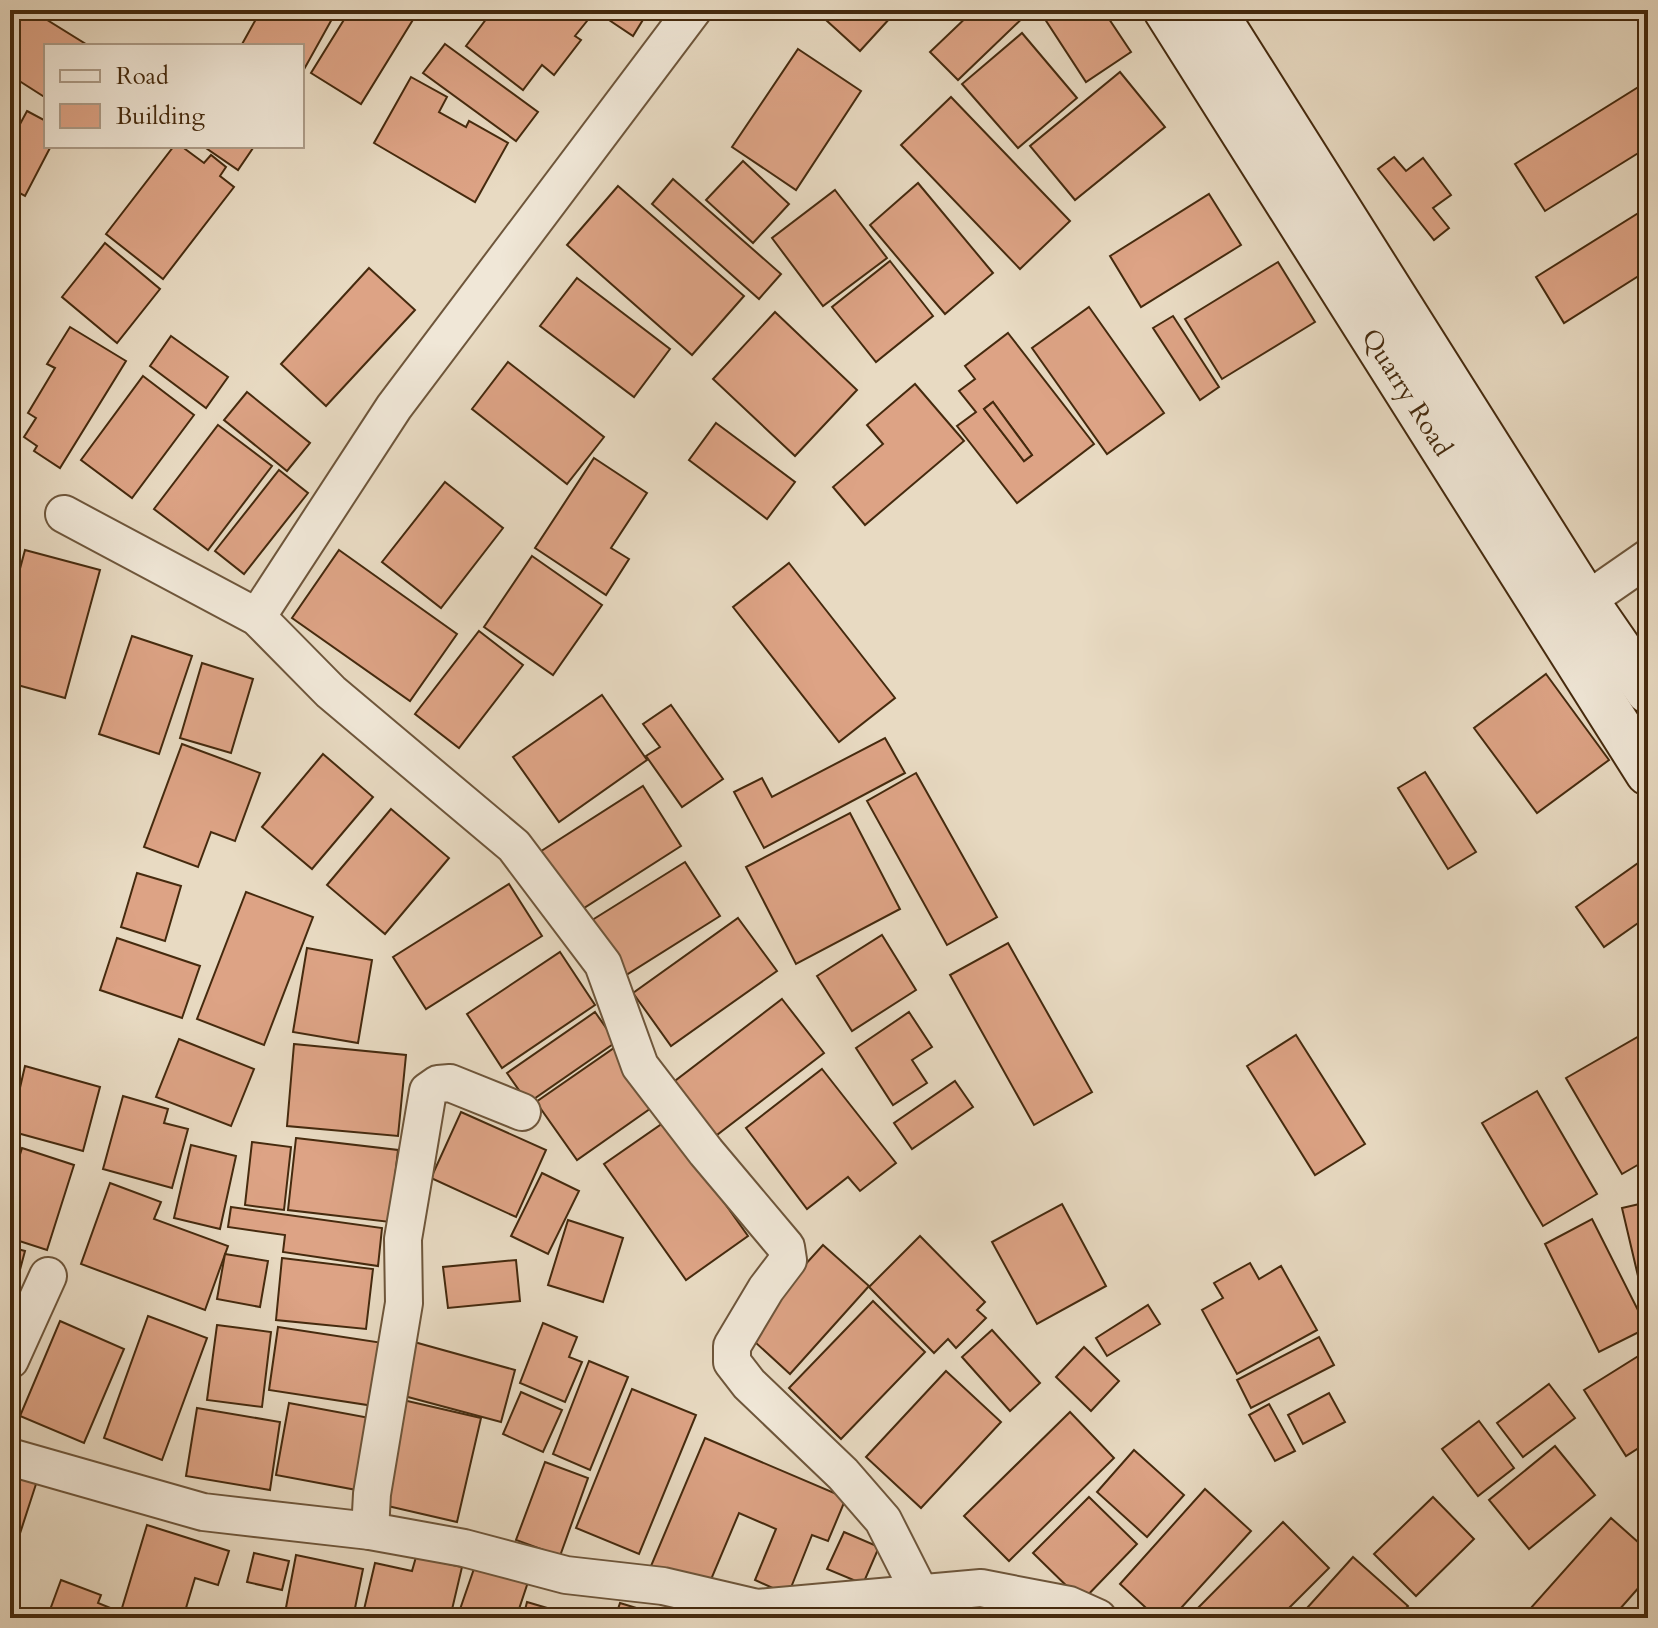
<svg xmlns="http://www.w3.org/2000/svg" width="1658" height="1628" viewBox="0 0 1658 1628" font-family="Cardo,serif">
	<rect width="100%" height="100%" fill="#e8dac2"/>
	<filter id="stains"><feTurbulence type="fractalNoise" baseFrequency=".0025" numOctaves="4"/><feColorMatrix values="0 0 0 0 .2 0 0 0 0 .09 0 0 0 0 .02 0 0 0 .5 -.17"/></filter>
	<radialGradient id="worn" r=".72"><stop offset=".6" stop-color="#630" stop-opacity="0"/><stop offset="1" stop-color="#630" stop-opacity=".3"/></radialGradient>
	<!-- building -->
	<g fill="#dda385" stroke="#452a0e" stroke-width="2" fill-rule="evenodd">
		<polygon points="10,10 31,10 89,46 46,46 46,98 10,75"/>
		<polygon points="261,10 337,10 302,73 302,46 241,46"/>
		<polygon points="350,10 419,10 361,104 311,73"/>
		<polygon points="493,10 583,10 591,16 575,36 581,40 554,75 542,65 523,90 466,46"/>
		<polygon points="602,10 649,10 633,36 600,14"/>
		<polygon points="815,10 883,10 891,17 860,51"/>
		<polygon points="974,10 1031,10 958,80 930,52"/>
		<polygon points="1039,10 1103,10 1131,52 1086,82"/>
		<polygon points="1022,33 1077,98 1018,148 962,84"/>
		<polygon points="445,44 538,112 516,141 423,73"/>
		<polygon points="798,49 861,91 796,190 732,147"/>
		<polygon points="1120,72 1165,127 1075,200 1030,146"/>
		<polygon points="411,77 447,97 439,112 466,127 469,121 508,143 475,202 374,143"/>
		<polygon points="1648,81 1648,147 1545,211 1515,164"/>
		<polygon points="951,97 1070,221 1020,269 901,145"/>
		<polygon points="27,111 46,121 46,146 51,146 25,196 10,188 10,137 12,139"/>
		<polygon points="174,146 181,146 204,163 211,155 226,167 220,176 234,187 163,279 106,234"/>
		<polygon points="203,146 250,146 253,148 238,170"/>
		<polygon points="1394,157 1406,171 1423,158 1451,195 1433,208 1449,228 1434,240 1378,169"/>
		<polygon points="743,161 789,204 753,243 706,200"/>
		<polygon points="673,179 781,274 759,299 652,204"/>
		<polygon points="918,183 993,273 945,314 870,225"/>
		<polygon points="618,186 744,296 692,355 567,245"/>
		<polygon points="835,190 887,258 823,306 772,238"/>
		<polygon points="1209,194 1241,245 1141,307 1110,256"/>
		<polygon points="1648,207 1648,270 1564,323 1536,277"/>
		<polygon points="105,243 160,289 117,343 62,297"/>
		<polygon points="890,261 933,316 876,362 832,307"/>
		<polygon points="1278,262 1315,322 1222,379 1185,319"/>
		<polygon points="369,268 415,310 326,406 281,364"/>
		<polygon points="577,278 670,349 634,397 540,326"/>
		<polygon points="1089,307 1164,413 1107,454 1032,348"/>
		<polygon points="775,312 857,390 795,456 713,379"/>
		<polygon points="1173,316 1219,387 1200,400 1153,328"/>
		<polygon points="70,327 126,361 60,468 34,451 37,446 24,437 36,418 28,413 55,368 47,364"/>
		<path d="M1008,333L1094,444L1017,503L957,426L976,412L959,391L975,379L965,366ZM993,402L1032,455L1024,461L984,409Z"/>
		<polygon points="171,336 228,377 206,408 150,366"/>
		<polygon points="508,362 604,437 567,484 472,409"/>
		<polygon points="143,376 194,415 132,498 81,460"/>
		<polygon points="915,384 964,441 865,525 833,487 883,444 867,425"/>
		<polygon points="247,392 310,443 287,471 224,420"/>
		<polygon points="993,402 1032,455 1024,461 984,409"/>
		<polygon points="716,423 795,482 767,519 689,460"/>
		<polygon points="218,425 272,466 208,550 154,509"/>
		<polygon points="594,458 647,493 611,548 629,559 606,595 535,548"/>
		<polygon points="279,470 308,493 244,574 215,551"/>
		<polygon points="445,482 503,528 441,608 382,562"/>
		<polygon points="25,550 100,570 65,698 10,683 10,606"/>
		<polygon points="339,550 457,634 410,701 292,618"/>
		<polygon points="532,556 602,605 553,675 484,627"/>
		<polygon points="789,563 895,698 839,742 733,607"/>
		<polygon points="479,631 523,665 459,748 415,714"/>
		<polygon points="132,636 192,656 159,754 99,734"/>
		<polygon points="202,663 253,679 231,753 180,738"/>
		<polygon points="1546,674 1609,760 1537,813 1474,728"/>
		<polygon points="602,695 647,760 559,822 513,757"/>
		<polygon points="671,705 723,779 682,807 646,756 660,747 643,724"/>
		<polygon points="885,738 905,773 764,848 734,792 762,778 772,797"/>
		<polygon points="182,744 260,773 235,841 211,832 198,867 144,847"/>
		<polygon points="323,754 373,797 312,869 262,827"/>
		<polygon points="1425,772 1476,852 1448,869 1398,788"/>
		<polygon points="916,773 997,917 947,945 867,801"/>
		<polygon points="643,786 681,846 573,915 535,855"/>
		<polygon points="391,809 449,858 385,934 327,885"/>
		<polygon points="850,813 900,909 796,964 746,867"/>
		<polygon points="1648,856 1648,916 1604,947 1576,907"/>
		<polygon points="685,862 720,916 615,982 581,927"/>
		<polygon points="137,873 181,886 165,941 121,927"/>
		<polygon points="509,884 542,936 426,1009 393,957"/>
		<polygon points="246,892 313,917 264,1045 197,1019"/>
		<polygon points="738,918 777,971 671,1046 633,993"/>
		<polygon points="882,935 916,990 852,1031 817,976"/>
		<polygon points="117,938 200,966 182,1018 100,990"/>
		<polygon points="1008,943 1092,1092 1034,1125 950,975"/>
		<polygon points="307,948 372,960 358,1043 293,1032"/>
		<polygon points="560,952 595,1005 502,1068 467,1014"/>
		<polygon points="782,999 824,1053 709,1141 667,1087"/>
		<polygon points="595,1012 616,1042 528,1103 507,1073"/>
		<polygon points="909,1012 932,1047 912,1060 927,1083 893,1105 856,1048"/>
		<polygon points="1648,1031 1648,1159 1622,1174 1566,1078"/>
		<polygon points="1296,1035 1365,1144 1315,1175 1247,1066"/>
		<polygon points="179,1039 254,1069 231,1126 156,1097"/>
		<polygon points="294,1044 406,1055 398,1136 287,1126"/>
		<polygon points="614,1048 654,1106 577,1160 536,1102"/>
		<polygon points="25,1066 100,1087 83,1151 10,1131"/>
		<polygon points="822,1069 896,1163 860,1191 848,1177 807,1209 746,1128"/>
		<polygon points="955,1081 973,1107 912,1149 894,1123"/>
		<polygon points="1537,1091 1597,1194 1543,1226 1482,1123"/>
		<polygon points="123,1096 168,1109 164,1123 188,1129 172,1188 103,1169"/>
		<polygon points="461,1112 546,1150 516,1217 431,1178"/>
		<polygon points="666,1121 748,1236 686,1280 604,1164"/>
		<polygon points="296,1138 398,1150 390,1222 288,1210"/>
		<polygon points="252,1142 291,1147 284,1210 245,1205"/>
		<polygon points="191,1145 236,1156 220,1229 174,1218"/>
		<polygon points="22,1148 74,1165 47,1250 10,1238 10,1169 15,1171"/>
		<polygon points="542,1173 579,1191 548,1254 511,1236"/>
		<polygon points="110,1183 161,1202 154,1219 228,1246 205,1310 81,1264"/>
		<polygon points="1648,1202 1648,1310 1646,1310 1622,1208"/>
		<polygon points="1062,1204 1106,1286 1037,1324 992,1242"/>
		<polygon points="231,1207 382,1228 378,1266 283,1252 285,1235 228,1227"/>
		<polygon points="1592,1219 1647,1328 1599,1352 1545,1244"/>
		<polygon points="568,1220 623,1238 603,1302 548,1285"/>
		<polygon points="920,1236 985,1302 977,1310 986,1318 956,1348 948,1339 934,1353 869,1287"/>
		<polygon points="823,1245 869,1286 790,1374 744,1332"/>
		<polygon points="10,1247 25,1251 10,1307"/>
		<polygon points="225,1254 268,1261 260,1307 217,1299"/>
		<polygon points="282,1258 373,1269 366,1329 276,1320"/>
		<polygon points="516,1260 520,1301 448,1308 443,1267"/>
		<polygon points="1250,1263 1259,1279 1281,1266 1317,1330 1237,1374 1202,1310 1223,1298 1214,1283"/>
		<polygon points="873,1301 925,1352 841,1439 789,1388"/>
		<polygon points="1148,1305 1160,1324 1107,1356 1096,1338"/>
		<polygon points="148,1316 207,1338 162,1460 104,1438"/>
		<polygon points="60,1321 124,1349 84,1443 20,1416"/>
		<polygon points="543,1323 577,1337 569,1357 582,1362 565,1402 520,1383"/>
		<polygon points="217,1325 271,1332 262,1407 207,1400"/>
		<polygon points="278,1327 383,1343 374,1406 269,1390"/>
		<polygon points="992,1330 1040,1383 1010,1411 962,1357"/>
		<polygon points="1319,1337 1334,1365 1251,1408 1237,1380"/>
		<polygon points="407,1340 515,1370 501,1422 393,1393"/>
		<polygon points="1084,1347 1119,1381 1091,1411 1056,1377"/>
		<polygon points="1648,1350 1648,1442 1626,1456 1584,1390"/>
		<polygon points="589,1361 628,1377 590,1470 553,1454"/>
		<polygon points="946,1371 1001,1422 921,1508 866,1457"/>
		<polygon points="1549,1384 1575,1418 1523,1457 1497,1423"/>
		<polygon points="632,1389 696,1415 639,1554 576,1528"/>
		<polygon points="521,1392 562,1410 543,1452 503,1434"/>
		<polygon points="1329,1393 1345,1422 1303,1444 1288,1415"/>
		<polygon points="403,1400 481,1418 457,1522 379,1504"/>
		<polygon points="289,1403 375,1419 362,1491 276,1475"/>
		<polygon points="1269,1404 1295,1451 1275,1461 1249,1415"/>
		<polygon points="197,1408 280,1422 270,1490 186,1476"/>
		<polygon points="1070,1412 1114,1458 1009,1561 964,1516"/>
		<polygon points="1479,1421 1514,1468 1478,1496 1442,1449"/>
		<polygon points="705,1438 846,1498 828,1541 812,1535 788,1595 755,1580 776,1529 739,1513 707,1589 651,1566"/>
		<polygon points="1555,1446 1595,1495 1529,1549 1489,1500"/>
		<polygon points="1134,1450 1184,1495 1147,1537 1097,1492"/>
		<polygon points="545,1462 588,1478 560,1556 516,1540"/>
		<polygon points="10,1472 37,1481 13,1555 10,1554"/>
		<polygon points="1205,1489 1251,1531 1172,1618 1157,1618 1120,1584"/>
		<polygon points="1089,1497 1137,1544 1082,1601 1033,1553"/>
		<polygon points="1433,1497 1474,1539 1416,1596 1374,1554"/>
		<polygon points="1611,1518 1648,1551 1648,1577 1612,1618 1522,1618"/>
		<polygon points="1283,1522 1329,1568 1279,1618 1191,1618 1190,1616"/>
		<polygon points="147,1525 229,1551 218,1585 195,1578 183,1618 119,1618"/>
		<polygon points="844,1532 879,1547 863,1584 827,1569"/>
		<polygon points="254,1553 289,1561 282,1590 247,1582"/>
		<polygon points="296,1555 363,1569 353,1618 284,1618"/>
		<polygon points="416,1557 462,1567 450,1618 362,1618 375,1563 412,1571"/>
		<polygon points="1353,1557 1408,1606 1397,1618 1298,1618"/>
		<polygon points="477,1560 529,1579 516,1618 457,1618"/>
		<polygon points="61,1580 101,1595 98,1603 113,1609 109,1618 47,1618"/>
		<polygon points="527,1602 581,1618 523,1618"/>
		<polygon points="620,1603 669,1618 615,1618"/>
		<polygon points="215,1609 256,1618 213,1618"/>
	</g>
	<g fill="none" stroke-linecap="round" stroke-linejoin="round">
		<defs>
			<g id="minor">
				<polyline points="64,514 257,617 331,692 514,846 603,964 640,1066 706,1152 786,1247 788,1260 766,1289 732,1346 732,1362 749,1384 843,1474 883,1520 920,1593 912,1618"/>
				<polyline points="1586,601 1648,558"/>
				<polyline points="257,617 394,407 693,10"/>
				<polyline points="10,1360 48,1276"/>
				<polyline points="10,1457 203,1512 370,1531 464,1548 566,1575 663,1586 757,1608 981,1588 1069,1605 1098,1618"/>
				<polyline points="370,1531 372,1494 404,1303 403,1239 428,1091 438,1084 450,1083 522,1112"/>
			</g>
			<g id="secondary">
				<path id="s1" d="M1166,10L1648,773"/>
				<polyline points="1213,10 1586,601 1648,691"/>
			</g>
		</defs>
		<!-- minor casing -->
		<use href="#minor" stroke="#6e563b" stroke-width="40"/>
		<!-- secondary casing -->
		<use href="#secondary" stroke="#452a0e" stroke-width="48"/>
		<!-- minor -->
		<use href="#minor" stroke="#f0e7d7" stroke-width="36"/>
		<!-- secondary -->
		<use href="#secondary" stroke="#f0e7d7" stroke-width="44"/>
	</g>
	<g text-anchor="middle" stroke-width="7" stroke-linejoin="round" paint-order="stroke">
		<!-- street labels -->
		<g font-size="26" fill="#452a0e" stroke="#f0e7d7">
			<text dy="9" stroke="none"><textPath href="#s1" startOffset="452">Quarry Road</textPath></text>
		</g>
	</g>
	<!-- margin -->
	<rect width="1658" height="1628" fill="none" stroke="#e8dac2" stroke-width="40"/>
	<rect x="12" y="12" width="1634" height="1604" fill="none" stroke="#452a0e" stroke-width="4"/>
	<rect x="20" y="20" width="1618" height="1588" fill="none" stroke="#452a0e" stroke-width="2"/>
	<!-- legend -->
	<rect x="44" y="44" width="260" height="104" fill="#f0e7d7" stroke="#ac9b87" stroke-width="2"/>
	<rect x="60" y="70" width="40" height="12" fill="#f0e7d7" stroke="#ac9b87" stroke-width="2"/>
	<text x="116" y="84" font-size="24" fill="#452a0e">Road</text>
	<rect x="60" y="104" width="40" height="24" fill="#dda385" stroke="#ac9b87" stroke-width="2"/>
	<text x="116" y="124" font-size="24" fill="#452a0e">Building</text>
	<rect width="100%" height="100%" filter="url(#stains)"/>
	<rect width="100%" height="100%" fill="url(#worn)"/>
</svg>
